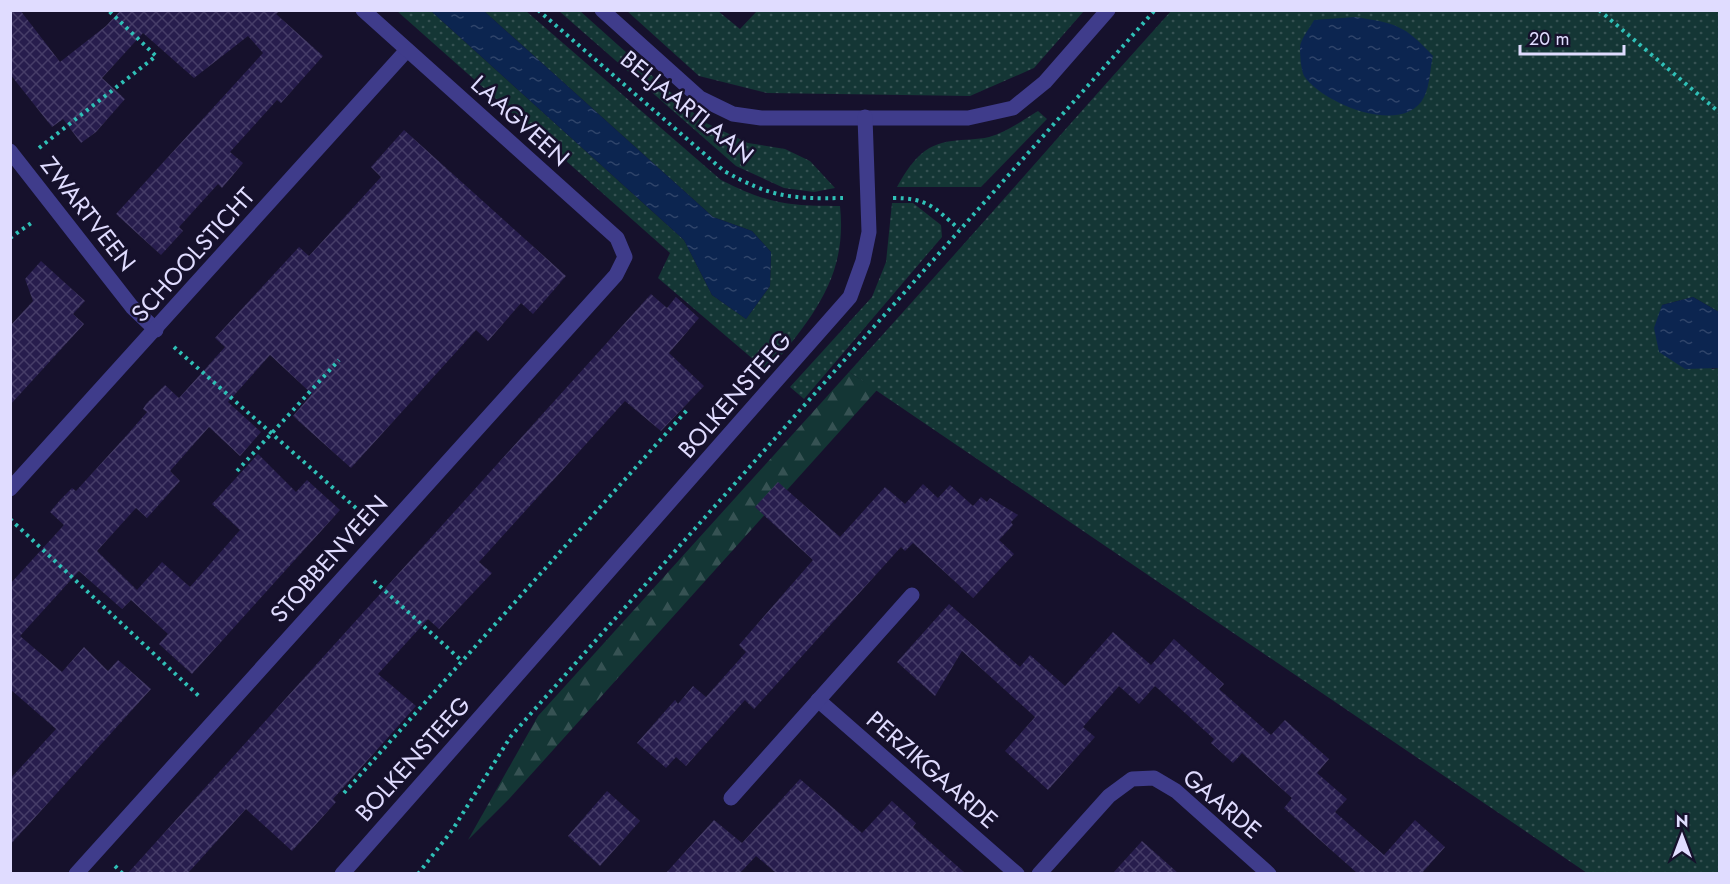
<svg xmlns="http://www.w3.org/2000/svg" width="1730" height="884" viewBox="0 0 1730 884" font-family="Jost,sans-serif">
	<defs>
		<pattern id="grass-dots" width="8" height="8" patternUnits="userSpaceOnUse" patternTransform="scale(1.5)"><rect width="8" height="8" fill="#143635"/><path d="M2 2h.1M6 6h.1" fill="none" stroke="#365253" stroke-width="1.8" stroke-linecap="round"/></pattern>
		<pattern id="forest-firs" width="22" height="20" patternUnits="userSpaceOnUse" patternTransform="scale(1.5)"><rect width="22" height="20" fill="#143635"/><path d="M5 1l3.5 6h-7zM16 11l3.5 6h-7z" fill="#365253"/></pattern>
		<pattern id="water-ripples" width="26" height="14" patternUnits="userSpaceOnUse" patternTransform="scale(1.5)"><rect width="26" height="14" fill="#0c2550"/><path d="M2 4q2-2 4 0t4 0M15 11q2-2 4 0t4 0" fill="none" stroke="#2f446a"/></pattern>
		<pattern id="building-cross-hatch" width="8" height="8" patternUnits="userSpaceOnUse" patternTransform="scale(1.5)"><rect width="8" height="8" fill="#271d4d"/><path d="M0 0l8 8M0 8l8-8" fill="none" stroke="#463d68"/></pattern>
	</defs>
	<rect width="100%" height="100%" fill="#16112c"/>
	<!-- grass -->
	<g fill="url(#grass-dots)">
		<path d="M397,11H431L684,240L712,295L746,319L770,286L771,252L752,231L713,217L484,11H526L721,180C769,204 787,206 840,206C848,279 810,319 768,372L658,278L670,253Z"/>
		<polygon points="559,11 580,11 704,122 748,143 785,149 810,161 835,188 814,192 784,188 736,166"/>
		<polygon points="627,11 718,11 740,29 757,11 1084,11 1034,68 970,96 767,93 699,76"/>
		<path d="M1171,11H1719V312L1693,297L1662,305L1712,369L1719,368V873H1587L849,372C958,252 1063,131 1171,11Z"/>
		<path d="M1038,111L1047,119L981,187H897C910,164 923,144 952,141C964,139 977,140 989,137C1007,132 1023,120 1038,111Z"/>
		<polygon points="892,203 913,203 941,225 942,237 804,399 790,387 872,297 886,262"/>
	</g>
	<!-- forest -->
	<polygon fill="url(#forest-firs)" points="849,372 877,390 509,799 468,840 538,716"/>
	<!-- water -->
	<g fill="url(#water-ripples)">
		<polygon points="431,11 484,11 713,217 752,231 771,252 770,286 746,319 712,295 684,240"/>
		<path d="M1355,17C1395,23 1405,25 1433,56C1430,68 1430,86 1424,97C1404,137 1323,104 1304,76C1301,70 1300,55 1300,48C1300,39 1310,28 1314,20Z"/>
		<polygon points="1693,297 1719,312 1719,368 1685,369 1659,352 1654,328 1662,305"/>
	</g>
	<!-- building -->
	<g fill="url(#building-cross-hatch)">
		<polygon points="10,10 20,10 60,62 106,26 119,12 117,10 281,10 276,14 323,56 281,103 277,100 230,152 243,163 222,188 218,184 179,227 183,231 161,255 116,214 263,53 248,36 194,78 143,33 102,78 125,99 96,132 81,143 63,119 52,127 10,74"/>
		<polygon points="404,130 566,276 533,314 521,303 488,341 476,330 351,468 293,416 312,394 270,355 228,402 261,432 240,456 209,427 170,471 180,481 147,518 136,508 97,551 137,590 162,562 190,587 240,530 212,504 258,454 296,492 307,480 340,510 192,674 159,644 168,634 131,600 122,609 79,571 20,636 62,672 84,647 108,671 118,660 151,689 10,845 10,779 56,729 10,689 10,584 64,525 50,512 61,499 72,488 76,491 127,435 147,412 143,409 146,404 165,385 179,398 225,347 215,338 299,247 309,256 381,177 371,167"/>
		<polygon points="41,261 85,301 73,314 84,324 10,405 10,326 33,301 25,279"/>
		<polygon points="651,294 667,308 676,297 699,318 669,353 704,386 661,431 625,401 479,562 492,573 439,629 428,619 378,674 416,706 333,799 336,802 292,851 246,809 188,873 128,873"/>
		<polygon points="778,482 840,537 885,487 905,504 923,484 938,498 950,485 973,506 981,497 987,502 990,498 1018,515 1011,522 1013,525 999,540 1014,554 973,598 913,543 905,551 901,547 754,709 745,700 686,766 676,757 666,768 637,743 675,700 678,704 693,686 706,697 746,652 739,645 813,560 755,507"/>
		<polygon points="949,604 1020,667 1030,655 1065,686 1113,632 1151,665 1174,639 1224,684 1219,689 1271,735 1285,720 1329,759 1317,773 1347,799 1335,812 1384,855 1415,820 1445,847 1422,873 1357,873 1284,808 1292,798 1242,753 1233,763 1211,743 1214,739 1155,686 1139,704 1119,686 1083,727 1095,737 1048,790 1005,751 1035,717 962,651 935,696 897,662"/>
		<polygon points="800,779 862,833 892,801 916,823 913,827 965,873 776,873 756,856 740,873 666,873 714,820 742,843"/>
		<polygon points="607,791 640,821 600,866 568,836"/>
		<polygon points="1142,841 1178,873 1113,873"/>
	</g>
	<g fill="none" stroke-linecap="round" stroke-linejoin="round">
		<!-- path -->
		<g stroke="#2fc0b7" stroke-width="4" stroke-dasharray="3 4.5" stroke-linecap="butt">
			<path d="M538,10L724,171C771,197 790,199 843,198"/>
			<polyline points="1599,10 1720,113"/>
			<polyline points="39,148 156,56 108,10"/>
			<path d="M893,198C927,198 934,207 959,229"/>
			<polyline points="10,238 34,221"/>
			<polyline points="174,347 366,517"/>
			<polyline points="237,471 339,360"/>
			<polyline points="10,519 201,698"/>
			<polyline points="374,581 462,661"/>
			<polyline points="344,793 688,409"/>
			<polyline points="115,866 123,874"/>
			<polyline points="418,874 453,829 511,736 1155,10"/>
		</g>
		<!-- minor -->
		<g stroke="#3f3c8b" stroke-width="15">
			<polyline points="602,10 700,98 733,114 761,118 968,118 1013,108 1045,82 1108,10"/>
			<polyline points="10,151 132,307 156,330"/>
			<polyline points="10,489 407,50"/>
			<polyline points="818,700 1017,874"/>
			<polyline points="731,798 912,595"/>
			<polyline points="76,874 616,275 625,257 617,238 363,10"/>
			<polyline points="342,874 850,297 863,261 869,232 865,117"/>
			<polyline points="1039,874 1109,796 1132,779 1154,778 1176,791 1269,874"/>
		</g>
	</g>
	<g text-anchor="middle" stroke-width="5" stroke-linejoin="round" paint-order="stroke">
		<!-- street labels -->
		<g font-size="24" fill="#e0dcff" stroke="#16112c">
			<text transform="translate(687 107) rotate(39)" y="8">BELJAARTLAAN</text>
			<text transform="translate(520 121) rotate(42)" y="8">LAAGVEEN</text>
			<text transform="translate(88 214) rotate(52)" y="8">ZWARTVEEN</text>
			<text transform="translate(193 255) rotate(-48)" y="8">SCHOOLSTICHT</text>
			<text transform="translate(735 395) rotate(-49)" y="8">BOLKENSTEEG</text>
			<text transform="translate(329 559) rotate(-48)" y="8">STOBBENVEEN</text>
			<text transform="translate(413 759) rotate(-48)" y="8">BOLKENSTEEG</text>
			<text transform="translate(932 770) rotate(41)" y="8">PERZIKGAARDE</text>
			<text transform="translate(1222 804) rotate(40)" y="8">GAARDE</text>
		</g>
	</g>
	<!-- border -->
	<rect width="1730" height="884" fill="none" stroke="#e0dcff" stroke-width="24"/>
	<!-- north arrow -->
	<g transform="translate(1682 836)" stroke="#16112c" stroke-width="4.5" paint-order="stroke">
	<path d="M0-4.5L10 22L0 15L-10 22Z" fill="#e0dcff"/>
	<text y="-9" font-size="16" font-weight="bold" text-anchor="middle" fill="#e0dcff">N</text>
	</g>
	<!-- scale -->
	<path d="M1520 45v9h104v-9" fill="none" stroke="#e0dcff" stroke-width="3"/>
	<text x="1529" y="45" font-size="18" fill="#e0dcff" stroke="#16112c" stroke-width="4.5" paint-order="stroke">20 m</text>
</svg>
